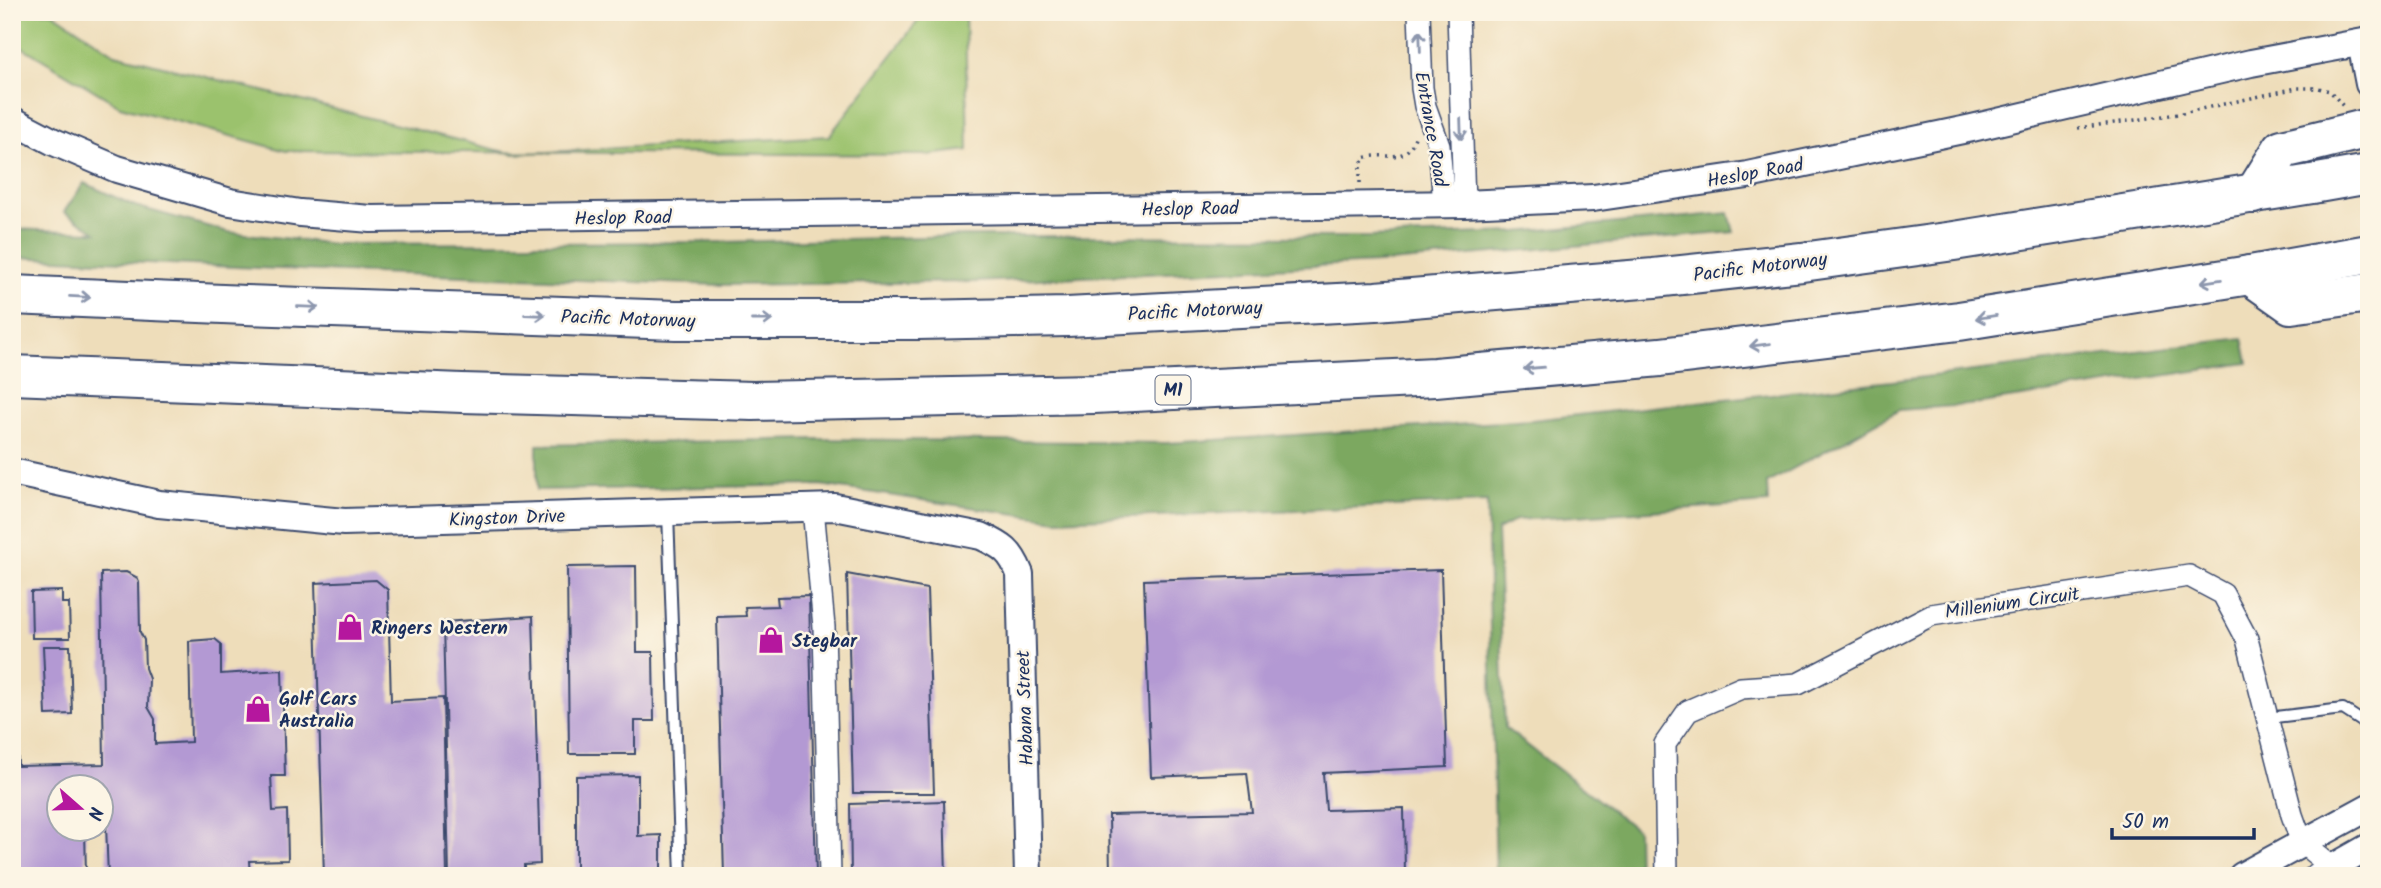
<svg xmlns="http://www.w3.org/2000/svg" width="2381" height="888" viewBox="0 0 2381 888" font-family="Kalam,sans-serif">
	<rect width="100%" height="100%" fill="#fcf5e5"/>
	<filter id="ink" filterUnits="userSpaceOnUse"><feTurbulence type="fractalNoise" baseFrequency=".0143" numOctaves="2"/><feDisplacementMap in="SourceGraphic" scale="14" xChannelSelector="R" yChannelSelector="G"/><feConvolveMatrix kernelMatrix="1 2 1 2 8 2 1 2 1" color-interpolation-filters="sRGB"/></filter>
	<filter id="wash" filterUnits="userSpaceOnUse"><feTurbulence type="fractalNoise" baseFrequency=".00686" numOctaves="4" result="noise"/><feDisplacementMap in="SourceGraphic" scale="28" xChannelSelector="R" yChannelSelector="G"/><feGaussianBlur stdDeviation="1.57" result="paint"/><feColorMatrix in="noise" values="0 0 0 0 0 0 0 0 0 0 0 0 0 0 0 0 0 1.4 0 .05"/><feComposite in="paint" operator="in"/></filter>
	<g filter="url(#wash)">
		<rect width="100%" height="100%" fill="#eeddba"/>
		<!-- green -->
		<polygon fill="#9bc26d" stroke="#5b7866" stroke-width="2" points="12,12 52,12 115,54 513,154 829,136 925,12 965,12 968,150 928,155 286,151 120,106 12,41"/>
		<!-- forest -->
		<g fill="#7ca860" stroke="#4c6c5f" stroke-width="2">
			<polygon points="84,183 135,206 228,232 335,244 722,242 968,236 1368,237 1516,232 1729,213 1734,232 1378,263 974,282 721,285 345,272 12,257 12,229 96,232 64,212"/>
			<polygon points="2243,338 2248,363 1968,405 1899,410 1767,483 1768,503 1516,520 1497,530 1505,728 1637,830 1638,876 1496,876 1487,502 1057,520 820,485 537,490 537,445 817,439 1166,443 1532,420 1892,381"/>
		</g>
		<g id="blocks">
			<!-- building -->
			<g fill="#b399d3">
				<polygon points="636,566 637,652 653,652 654,721 635,721 635,754 569,754 567,567"/>
				<polygon points="1441,570 1447,767 1323,773 1326,810 1404,808 1405,876 1110,876 1109,815 1252,812 1247,773 1151,777 1144,580"/>
				<polygon points="126,572 136,577 139,582 140,632 144,640 145,668 149,679 148,707 155,719 155,744 191,742 189,641 215,639 221,644 221,674 282,670 285,776 271,776 273,811 287,810 288,860 249,861 250,876 108,876 105,799 102,799 102,786 60,786 60,828 85,828 86,876 17,876 16,850 12,850 12,709 16,709 18,766 104,764 101,573"/>
				<polygon points="847,574 927,589 934,793 853,793"/>
				<polygon points="376,580 388,590 391,701 443,698 447,876 324,876 315,583"/>
				<polygon points="62,591 62,603 69,603 70,638 32,638 31,592"/>
				<polygon points="809,596 816,876 724,876 717,617 746,616 745,607 778,606 777,597"/>
				<polygon points="533,616 540,864 524,865 524,876 449,876 443,622"/>
				<polygon points="43,646 70,646 72,714 46,715"/>
				<polygon points="638,775 638,836 661,835 661,876 576,876 576,776"/>
				<polygon points="944,801 946,876 851,876 850,804"/>
			</g>
		</g>
	</g>
	<g filter="url(#ink)">
		<use href="#blocks" fill-opacity="0" stroke="#3b496c" stroke-width="2"/>
		<g fill="none" stroke-linecap="round" stroke-linejoin="round">
			<defs>
				<g id="service">
					<polyline points="668,513 681,876"/>
					<polyline points="2267,718 2343,709 2369,726"/>
				</g>
				<g id="minor">
					<polyline points="1419,12 1422,88 1425,106 1439,145 1444,204"/>
					<polyline points="1458,12 1464,204"/>
					<polyline points="813,508 824,627 830,876"/>
					<polyline points="1667,876 1665,744 1688,711 1741,688 1798,684 1931,615 2189,576 2223,594 2247,639 2292,815 2302,843 2333,868"/>
				</g>
				<g id="tertiary">
					<polyline points="2361,43 2369,84"/>
					<polyline points="12,120 54,142 117,169 230,202 300,213 371,219 1464,204 1593,198 1748,175 1972,128 2251,63 2369,41"/>
					<path d="M12,472L159,504L344,522L835,507L981,536C1003,546 1011,551 1020,574L1028,876"/>
					<polyline points="2242,876 2369,807"/>
					<polyline points="2318,876 2369,847"/>
				</g>
				<g id="motorway">
					<polyline points="2254,194 2282,149 2304,144"/>
					<polyline points="2250,275 2291,304 2369,293"/>
					<polyline points="12,295 246,305 676,320 919,320 1067,317 1376,301 1654,278 1802,262 1954,241 2312,184"/>
					<polyline points="12,375 462,393 753,401 1094,394 1435,377 1660,357 1959,321 2250,275 2369,254"/>
				</g>
			</defs>
			<!-- service casing -->
			<use href="#service" stroke="#3b496c" stroke-width="14"/>
			<!-- minor casing -->
			<use href="#minor" stroke="#3b496c" stroke-width="24"/>
			<!-- tertiary casing -->
			<use href="#tertiary" stroke="#3b496c" stroke-width="30"/>
			<!-- motorway casing -->
			<use href="#motorway" stroke="#3b496c" stroke-width="42"/>
			<!-- path -->
			<g stroke="#3b496c" stroke-width="3.5" stroke-dasharray="2 5" stroke-linecap="butt">
				<polyline points="2078,128 2178,114 2297,88 2318,88 2330,91 2343,106"/>
				<path d="M1360,183V166L1364,158C1385,151 1406,166 1415,137"/>
				<polyline points="2366,201 2369,216"/>
			</g>
			<!-- service -->
			<use href="#service" stroke="#fff" stroke-width="10"/>
			<!-- minor -->
			<use href="#minor" stroke="#fff" stroke-width="21"/>
			<!-- tertiary -->
			<use href="#tertiary" stroke="#fff" stroke-width="26"/>
			<!-- motorway -->
			<use href="#motorway" stroke="#fff" stroke-width="38"/>
			<defs>
				<g id="motorway-bridge">
					<polyline points="2304,144 2369,128"/>
					<polyline points="2312,184 2369,174"/>
				</g>
			</defs>
			<!-- motorway-bridge casing -->
			<use href="#motorway-bridge" stroke="#3b496c" stroke-width="42" stroke-linecap="butt"/>
			<!-- motorway-bridge -->
			<use href="#motorway-bridge" stroke="#fff" stroke-width="38"/>
		</g>
		<!-- one-way arrows -->
		<defs><path id="oneway-shaft" d="M-6 0H5M1.5-3L5.5 0L1.5 3" fill="none" stroke-width="1.6" stroke-linecap="round" stroke-linejoin="round" transform="scale(1.75)"/></defs>
		<g stroke="#8d97ae">
			<use href="#oneway-shaft" transform="translate(1420 41) rotate(-92)"/>
			<use href="#oneway-shaft" transform="translate(1461 129) rotate(88)"/>
			<use href="#oneway-shaft" transform="translate(2211 281) rotate(171)"/>
			<use href="#oneway-shaft" transform="translate(80 297) rotate(3)"/>
			<use href="#oneway-shaft" transform="translate(308 307) rotate(2)"/>
			<use href="#oneway-shaft" transform="translate(535 315) rotate(2)"/>
			<use href="#oneway-shaft" transform="translate(1986 317) rotate(171)"/>
			<use href="#oneway-shaft" transform="translate(762 320)"/>
			<use href="#oneway-shaft" transform="translate(1760 345) rotate(173)"/>
			<use href="#oneway-shaft" transform="translate(1534 368) rotate(175)"/>
		</g>
	</g>
	<!-- icons -->
	<defs>
		<symbol id="shop-bare" viewBox="-9 -9 18 18"><path d="M-5-2.5h2.3a2.7 3.5 0 0 1 5.4 0H5L5.5 6h-11ZM-1.5-2.5h3a1.5 2.3 0 0 0-3 0Z" fill="#b5179e" stroke="#fcf5e5" stroke-width="2.5" paint-order="stroke"/></symbol>
	</defs>
	<g fill-rule="evenodd">
		<use href="#shop-bare" x="331" y="608" width="38" height="38"/>
		<use href="#shop-bare" x="752" y="621" width="38" height="38"/>
		<use href="#shop-bare" x="239" y="690" width="38" height="38"/>
	</g>
	<g text-anchor="middle" stroke-width="5" stroke-linejoin="round" paint-order="stroke">
		<!-- shield labels -->
		<rect fill="#fcf5e5" stroke="#5e6a86" stroke-width="2" x="1155.5" y="375.5" width="35" height="29" rx="5"/>
		<g font-size="18" font-weight="bold" fill="#1b2f5e">
			<text x="1173" y="396">M1</text>
		</g>
		<!-- street labels -->
		<g font-size="19" fill="#1b2f5e" stroke="#fcf5e5">
			<text transform="translate(1432 129) rotate(80)" y="7">Entrance Road</text>
			<text transform="translate(1755 172) rotate(-10)" y="7">Heslop Road</text>
			<text transform="translate(1190 208) rotate(-1)" y="7">Heslop Road</text>
			<text transform="translate(623 217) rotate(-1)" y="7">Heslop Road</text>
			<text transform="translate(1760 266) rotate(-7)" y="7">Pacific Motorway</text>
			<text transform="translate(1195 310) rotate(-3)" y="7">Pacific Motorway</text>
			<text transform="translate(628 318) rotate(2)" y="7">Pacific Motorway</text>
			<text transform="translate(507 517) rotate(-2)" y="7">Kingston Drive</text>
			<text transform="translate(2012 602) rotate(-8)" y="7">Millenium Circuit</text>
			<text transform="translate(1024 708) rotate(-92)" y="7">Habana Street</text>
		</g>
		<!-- poi labels -->
		<g font-size="19" font-weight="bold" fill="#1b2f5e" stroke="#fcf5e5" text-anchor="start">
			<text x="371" y="634">Ringers Western</text>
			<text x="792" y="647">Stegbar</text>
			<text x="279" y="705">Golf Cars<tspan x="279" dy="22">Australia</tspan></text>
		</g>
	</g>
	<!-- margin -->
	<rect width="2381" height="888" fill="none" stroke="#fcf5e5" stroke-width="42"/>
	<!-- north arrow -->
	<g transform="translate(80 808) rotate(110)"><circle r="33" fill="#fcf5e5" stroke="#a2a6af" stroke-width="2"/>
	<path d="M0-5L12 26L0 18L-12 26Z" fill="#b5179e"/>
	<text y="-10" font-size="19" font-weight="bold" text-anchor="middle" fill="#1b2f5e">N</text>
	</g>
	<!-- scale -->
	<path d="M2112 828v10h142v-10" fill="none" stroke="#1b2f5e" stroke-width="3.5"/>
	<text x="2122" y="828" font-size="21" fill="#1b2f5e" stroke="#fcf5e5" stroke-width="5" paint-order="stroke">50 m</text>
</svg>
